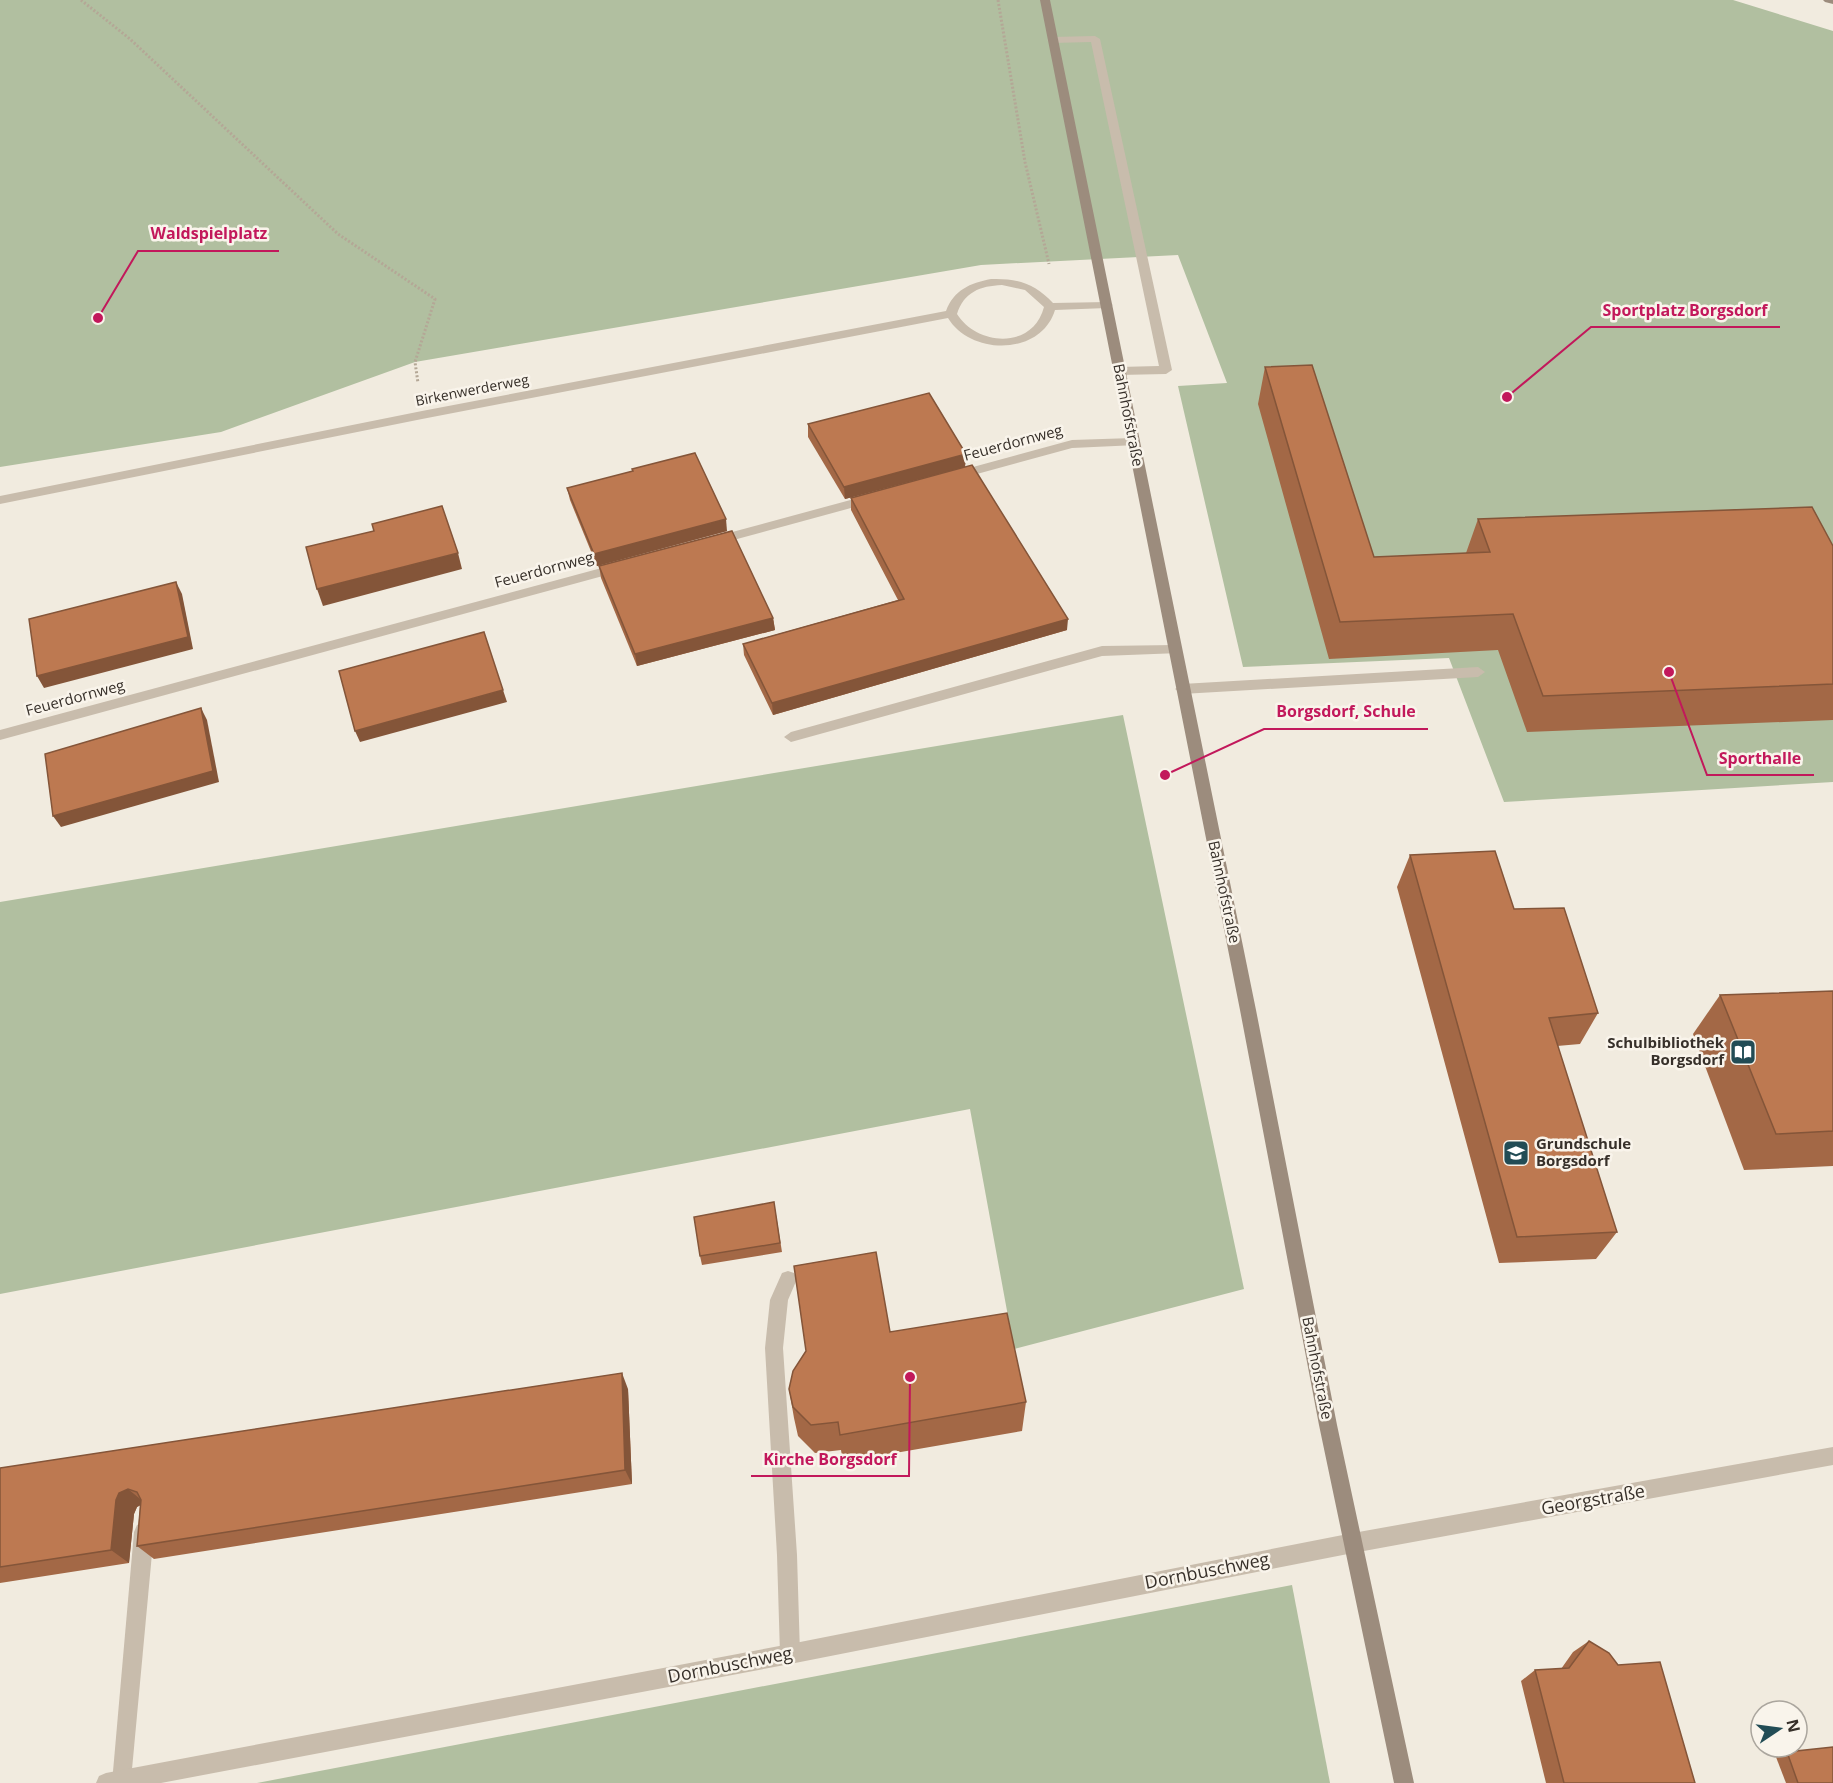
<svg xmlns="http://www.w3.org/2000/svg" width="1833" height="1783" viewBox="0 0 1833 1783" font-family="'Open Sans',sans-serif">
	<rect width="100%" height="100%" fill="#f1ebdf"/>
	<!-- green -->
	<g fill="#b1bfa0">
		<polygon points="0,0 1733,0 1833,31 1833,782 1504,802 1449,658 1243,667 1178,386 1227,383 1178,255 981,265 415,362 221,432 0,467"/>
		<polygon points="1123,715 1244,1289 1014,1349 970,1109 0,1294 0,902"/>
		<polygon points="1292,1585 1330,1783 257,1783"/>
	</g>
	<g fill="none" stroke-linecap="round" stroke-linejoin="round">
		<!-- path -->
		<g stroke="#b4a796" stroke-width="3" stroke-dasharray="2 2" stroke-linecap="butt">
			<polyline points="81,0 130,39 338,234 435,299 415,362 418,383"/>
			<polyline points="998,0 1025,162 1049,264"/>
		</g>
		<!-- lane -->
		<g fill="#c8bcac" fill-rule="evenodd">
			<polygon points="1095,36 1100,39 1172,370 1166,374 1119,375 1113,371 1119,367 1159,366 1091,42 1052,43 1047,40 1052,37"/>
			<polygon points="1175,645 1182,650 1180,653 1102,656 791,742 784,737 791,732 1102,646"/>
			<polygon points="1478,667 1485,672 1478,677 1182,694 1175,689 1182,684"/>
			<polygon points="788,1271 794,1273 797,1279 788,1300 783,1348 797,1555 800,1654 797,1661 790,1664 783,1661 780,1654 777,1555 765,1348 770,1300 782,1273"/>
			<polygon points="144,1522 151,1525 154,1532 131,1780 130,1783 112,1783 134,1532 137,1525"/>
		</g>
		<!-- street -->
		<g fill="#c8bcac" fill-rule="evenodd">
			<path d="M991,279C1017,278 1035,284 1053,303L1107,302L1113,305L1107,308L1055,310C1041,356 971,356 948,318L422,419L0,504V496L422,411L946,311C954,290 970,283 991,279ZM1002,285L1025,290L1044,307C1033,350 977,346 957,314C964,292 980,286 1002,285Z"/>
			<polygon points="1133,438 1139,442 1137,445 1072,448 955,480 949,476 951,473 1072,440"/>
			<polygon points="869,495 875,499 873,502 715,545 709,541 710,538"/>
			<polygon points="620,563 626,567 625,570 0,740 0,730"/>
			<polygon points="1833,1447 1833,1465 1353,1553 790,1664 161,1783 96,1783 99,1776 106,1773 790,1644 1353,1533"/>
		</g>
		<!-- secondary -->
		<g fill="#9c8c7d" fill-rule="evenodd">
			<polygon points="1040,0 1050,0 1256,1010 1337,1425 1414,1783 1394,1783 1319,1425 1240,1010"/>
			<polygon points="1823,0 1833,0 1833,4 1825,2"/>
		</g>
	</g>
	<!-- wall -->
	<g fill="#a36846">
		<polygon points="1265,367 1374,557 1466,553 1478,519 1833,546 1833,720 1527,732 1498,650 1329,659 1258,404"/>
		<polygon points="808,424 966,454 965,467 845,499 808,437"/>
		<polygon points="567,488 727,531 597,566 570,500"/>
		<polygon points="851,498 1067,630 773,715 744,655 743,644 898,600 851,510"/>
		<polygon points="599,566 773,618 775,630 637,666 601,578"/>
		<polygon points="1410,855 1514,909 1598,1013 1580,1044 1557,1046 1617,1232 1596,1259 1499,1263 1397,887"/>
		<polygon points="1833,991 1833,1166 1744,1170 1693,1034 1720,995"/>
		<polygon points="774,1202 782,1252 702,1265 700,1256"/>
		<polygon points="890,1332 1026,1402 1022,1431 843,1462 841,1450 815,1453 798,1436 794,1418 789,1389"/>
		<polygon points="628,1389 632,1484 154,1559 137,1546 140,1505 137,1507 134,1514 129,1563 0,1583 0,1468"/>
		<polygon points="1589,1641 1695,1783 1546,1783 1521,1681 1535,1670 1561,1669 1573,1652"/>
		<polygon points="1787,1752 1833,1783 1786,1783 1776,1757"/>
	</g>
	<!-- shaded-wall -->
	<g fill="#845539">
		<polygon points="966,454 965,467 845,499 844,487"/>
		<polygon points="726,519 727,531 597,566 594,554"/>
		<polygon points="458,553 462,569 323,606 317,589"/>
		<polygon points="176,582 182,594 193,649 44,688 37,676"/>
		<polygon points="773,618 775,630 637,666 635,654"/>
		<polygon points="1068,619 1067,630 773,715 772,703"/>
		<polygon points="503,690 507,702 360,742 355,731"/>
		<polygon points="201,708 207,720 219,782 61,827 53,816"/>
		<polygon points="622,1373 628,1389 632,1484 625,1470"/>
		<polygon points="128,1489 145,1503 137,1507 134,1514 129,1563 111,1550 116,1500 119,1493"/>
	</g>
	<!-- building -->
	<g fill="#bd7951" stroke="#845539" stroke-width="1.5">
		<polygon points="1312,365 1374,557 1490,552 1478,519 1812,507 1833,546 1833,684 1543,696 1513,614 1340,622 1265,367"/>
		<polygon points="929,393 966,454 844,487 808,424"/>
		<polygon points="695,453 726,519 594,554 567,488 633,471 632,469"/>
		<polygon points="972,465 1068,619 772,703 743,644 904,599 851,498"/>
		<polygon points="442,506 458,553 317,589 306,547 374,531 372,524"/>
		<polygon points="732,531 773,618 635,654 599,566"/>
		<polygon points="176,582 188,637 37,676 29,619"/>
		<polygon points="484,632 503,690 355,731 339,671"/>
		<polygon points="201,708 213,771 53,816 45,754"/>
		<polygon points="1495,851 1514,909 1564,908 1598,1013 1549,1018 1617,1232 1517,1237 1410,855"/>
		<polygon points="1833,991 1833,1131 1776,1134 1720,995"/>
		<polygon points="774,1202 780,1243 700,1256 694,1217"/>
		<polygon points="876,1252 890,1332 1007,1313 1026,1402 840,1435 838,1422 811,1425 793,1407 789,1389 793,1371 806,1351 794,1266"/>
		<polygon points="622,1373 625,1470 137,1546 141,1500 137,1492 128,1489 119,1493 116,1500 111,1550 0,1567 0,1468"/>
		<polygon points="1589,1641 1609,1653 1618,1665 1660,1662 1695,1783 1564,1783 1535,1670 1569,1668"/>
		<polygon points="1833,1747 1833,1783 1798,1783 1787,1752"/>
	</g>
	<!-- icons -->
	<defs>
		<symbol id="library-square" viewBox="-11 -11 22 22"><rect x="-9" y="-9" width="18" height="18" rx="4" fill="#224c55" stroke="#f9f4eb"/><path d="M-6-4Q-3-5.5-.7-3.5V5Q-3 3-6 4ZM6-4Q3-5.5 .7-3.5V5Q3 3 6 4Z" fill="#fff"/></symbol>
		<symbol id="school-square" viewBox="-11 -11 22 22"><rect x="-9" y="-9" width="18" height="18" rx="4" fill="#224c55" stroke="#f9f4eb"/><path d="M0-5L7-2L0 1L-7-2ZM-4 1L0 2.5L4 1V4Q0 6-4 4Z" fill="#fff"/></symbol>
	</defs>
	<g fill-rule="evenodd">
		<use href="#library-square" x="1728" y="1037" width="30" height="30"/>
		<use href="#school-square" x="1501" y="1138" width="30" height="30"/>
	</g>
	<g text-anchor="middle" stroke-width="5" stroke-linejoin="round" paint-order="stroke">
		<!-- far-street labels -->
		<g font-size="14" fill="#37302a" stroke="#f9f4eb">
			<text transform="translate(472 390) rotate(-11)" y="5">Birkenwerderweg</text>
		</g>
		<!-- street labels -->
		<g font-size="15" fill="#37302a" stroke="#f9f4eb">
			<text transform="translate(1128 415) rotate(79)" y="5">Bahnhofstraße</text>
			<text transform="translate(1013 443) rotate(-15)" y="5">Feuerdornweg</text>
			<text transform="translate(544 570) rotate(-15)" y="5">Feuerdornweg</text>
			<text transform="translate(75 698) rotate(-15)" y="5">Feuerdornweg</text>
			<text transform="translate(1224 892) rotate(78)" y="5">Bahnhofstraße</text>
			<text transform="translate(1317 1368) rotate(79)" y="5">Bahnhofstraße</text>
		</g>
		<!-- poi labels -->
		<g font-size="15" font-weight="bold" fill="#37302a" stroke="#f9f4eb" text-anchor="end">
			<text x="1724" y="1048">Schulbibliothek<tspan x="1724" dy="17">Borgsdorf</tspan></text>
			<text x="1536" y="1149" text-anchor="start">Grundschule<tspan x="1536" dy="17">Borgsdorf</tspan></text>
		</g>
		<!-- near-street labels -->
		<g font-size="18" fill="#37302a" stroke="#f9f4eb">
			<text transform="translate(1593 1500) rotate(-10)" y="6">Georgstraße</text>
			<text transform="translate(1207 1571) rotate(-11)" y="6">Dornbuschweg</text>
			<text transform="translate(730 1665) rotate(-11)" y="6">Dornbuschweg</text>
		</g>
	</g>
	<!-- callouts -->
	<path fill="none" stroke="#c2185b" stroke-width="2" d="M98 318L138 251H279M1507 397L1591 327H1780M1165 775L1264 729H1428M1669 672L1707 775H1814M910 1377L909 1476H751"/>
	<g fill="#c2185b" stroke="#f9f4eb" stroke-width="2">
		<circle cx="98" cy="318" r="6"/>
		<circle cx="1507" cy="397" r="6"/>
		<circle cx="1165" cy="775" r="6"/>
		<circle cx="1669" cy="672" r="6"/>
		<circle cx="910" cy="1377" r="6"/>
	</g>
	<g font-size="16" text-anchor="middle" font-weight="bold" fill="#c2185b" stroke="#f9f4eb" stroke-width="5" stroke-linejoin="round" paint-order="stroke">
		<text x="209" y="239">Waldspielplatz</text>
		<text x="1685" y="316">Sportplatz Borgsdorf</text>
		<text x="1346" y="717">Borgsdorf, Schule</text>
		<text x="1760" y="764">Sporthalle</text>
		<text x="830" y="1465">Kirche Borgsdorf</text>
	</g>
	<!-- north arrow -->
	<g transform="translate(1779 1729) rotate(77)"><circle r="28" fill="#f9f4eb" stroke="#aba69e" stroke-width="1.5"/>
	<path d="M0-4.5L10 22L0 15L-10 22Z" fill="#224c55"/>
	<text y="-9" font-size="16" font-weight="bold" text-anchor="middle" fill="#37302a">N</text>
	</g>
</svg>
